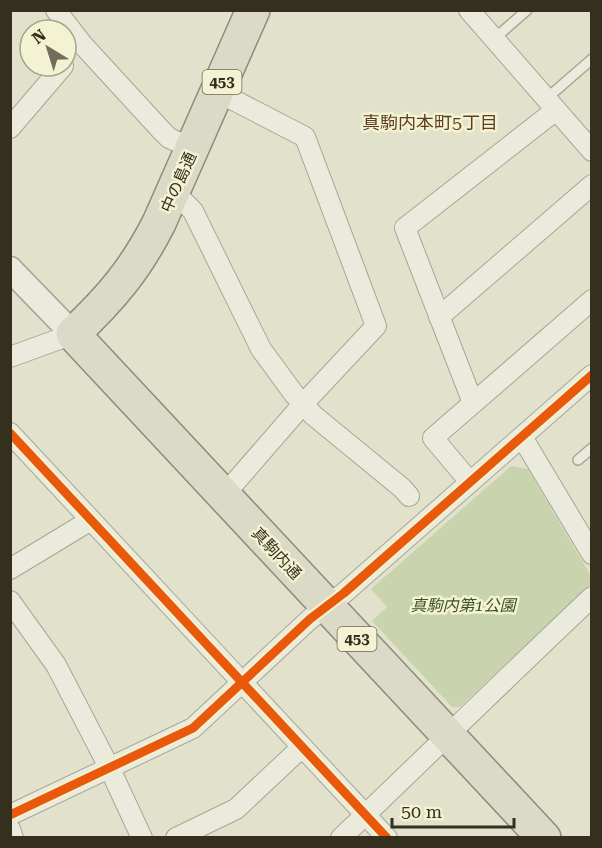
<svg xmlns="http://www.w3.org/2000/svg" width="602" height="848" viewBox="0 0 602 848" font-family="'Roboto Serif','Noto Sans JP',serif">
	<rect width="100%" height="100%" fill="#e2e2cc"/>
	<!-- green -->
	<polygon fill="#c9d4af" points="511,466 528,469 591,576 591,584 460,707 452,707 372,621 387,607 371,589"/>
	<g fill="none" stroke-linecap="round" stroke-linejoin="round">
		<defs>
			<g id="service">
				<polyline points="494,39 527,10"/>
				<polyline points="546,99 592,59"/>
				<polyline points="578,460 592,448"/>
			</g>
			<g id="minor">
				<polyline points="56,10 82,44 161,130 169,138 193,149"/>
				<polyline points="469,10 592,151"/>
				<polyline points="218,92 305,137 376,326 303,404 224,495"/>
				<polyline points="10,128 63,66"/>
				<polyline points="174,192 193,211 261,349 294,394 313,415 402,488 409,496"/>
				<polyline points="439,317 592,185"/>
				<polyline points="10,357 73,334"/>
				<polyline points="473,403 405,228 556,110"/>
				<polyline points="10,433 387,838"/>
				<polyline points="522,437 592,554"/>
				<polyline points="470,482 433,438 592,300"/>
				<polyline points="10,569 91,520"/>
				<polyline points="10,601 56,665 110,769 142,838"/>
				<polyline points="10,815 193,728 310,619 344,593 592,375"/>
				<polyline points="10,829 13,838"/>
				<polyline points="176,838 236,809 302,747"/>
				<path d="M341,838C425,758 507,677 592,597"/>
			</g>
			<polyline id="tertiary" points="10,269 73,334"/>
			<path id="trunk" d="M253,10L159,223C135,270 111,298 73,334L544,838"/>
		</defs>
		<!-- service casing -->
		<use href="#service" stroke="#a7a695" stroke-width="12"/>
		<!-- minor casing -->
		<use href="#minor" stroke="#a7a695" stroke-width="22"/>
		<!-- tertiary casing -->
		<use href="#tertiary" stroke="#a7a695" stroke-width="27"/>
		<!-- trunk casing -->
		<use href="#trunk" stroke="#8d8b7c" stroke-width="36"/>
		<!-- service -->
		<use href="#service" stroke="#eaeadd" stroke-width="9"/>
		<!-- minor -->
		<use href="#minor" stroke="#eaeadd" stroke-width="20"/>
		<!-- tertiary -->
		<use href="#tertiary" stroke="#eaeadd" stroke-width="24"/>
		<!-- trunk -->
		<use href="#trunk" stroke="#dbdac6" stroke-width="33"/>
		<defs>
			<g id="cycleway">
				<polyline points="10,433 387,838"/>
				<polyline points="10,815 193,728 310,619 344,593 592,375"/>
			</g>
		</defs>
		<!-- cycleway casing -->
		<use href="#cycleway" stroke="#f3f2d2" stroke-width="13"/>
		<!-- cycleway -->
		<use href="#cycleway" stroke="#e8590c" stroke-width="9"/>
	</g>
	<g text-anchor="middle" stroke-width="5" stroke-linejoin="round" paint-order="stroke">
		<!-- shield labels -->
		<g fill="#f3f2d2" stroke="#6e6a54" stroke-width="1.5">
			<rect x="202.5" y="70" width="39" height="24" rx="4.5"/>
			<rect x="337.5" y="627" width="39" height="24" rx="4.5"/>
		</g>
		<g font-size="15" font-weight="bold" fill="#352f1e">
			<text x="222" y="87">453</text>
			<text x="357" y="644">453</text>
		</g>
		<!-- street labels -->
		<g font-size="16" fill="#352f1e" stroke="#f3f2d2">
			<text transform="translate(178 182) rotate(-66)" y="6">中の島通</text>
			<text transform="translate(277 553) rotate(47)" y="6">真駒内通</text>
		</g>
		<!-- park labels -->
		<g font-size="16" font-style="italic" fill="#3a5026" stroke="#f3f2d2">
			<text x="463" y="611">真駒内第1公園</text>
		</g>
		<!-- neighbourhood labels -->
		<g font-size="18" fill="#5f3e20" stroke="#f3f2d2">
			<text x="430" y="129">真駒内本町5丁目</text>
		</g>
	</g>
	<!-- border -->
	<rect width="602" height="848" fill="none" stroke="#352f1e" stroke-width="24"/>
	<!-- north arrow -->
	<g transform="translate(48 48) rotate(322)"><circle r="28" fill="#f3f2d2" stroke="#a7a48a" stroke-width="1.5"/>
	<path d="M0-4.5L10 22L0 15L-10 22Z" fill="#726e5b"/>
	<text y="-9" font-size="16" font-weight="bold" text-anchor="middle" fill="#352f1e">N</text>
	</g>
	<!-- scale -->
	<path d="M392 818v9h122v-9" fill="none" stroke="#352f1e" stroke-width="3"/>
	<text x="401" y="818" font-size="18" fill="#352f1e" stroke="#f3f2d2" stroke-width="4.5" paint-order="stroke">50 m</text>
</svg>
